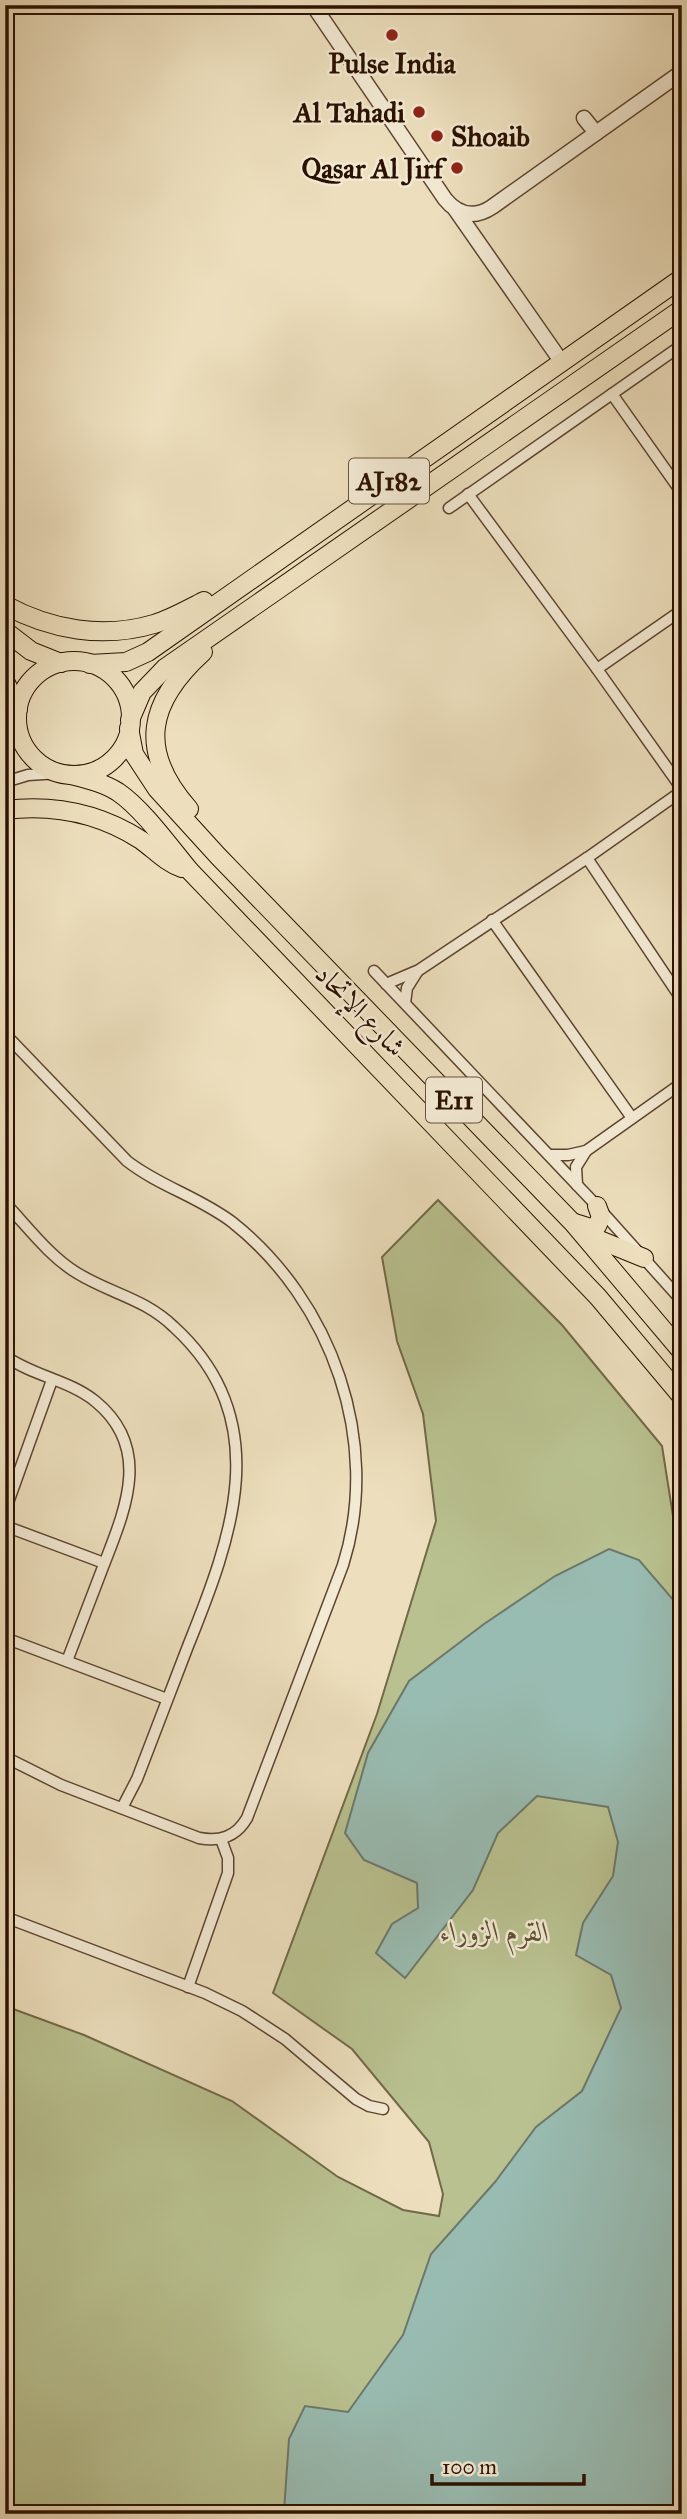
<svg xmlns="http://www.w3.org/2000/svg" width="687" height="2519" viewBox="0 0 687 2519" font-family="'IM FELL Great Primer',Amiri,serif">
	<rect width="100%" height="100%" fill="#eddfbd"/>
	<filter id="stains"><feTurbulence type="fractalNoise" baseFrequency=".00286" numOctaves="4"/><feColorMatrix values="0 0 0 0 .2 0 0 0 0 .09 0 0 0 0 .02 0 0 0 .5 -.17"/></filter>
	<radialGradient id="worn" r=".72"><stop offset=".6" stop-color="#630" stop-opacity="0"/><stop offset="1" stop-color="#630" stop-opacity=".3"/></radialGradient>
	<!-- green -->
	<polygon fill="#b9c190" stroke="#726948" stroke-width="2" points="438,1200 562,1325 662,1446 673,1516 682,1525 682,2514 5,2514 5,2006 84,2035 232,2101 338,2177 403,2210 439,2216 443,2194 429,2142 352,2049 273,1993 377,1714 436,1521 423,1414 397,1341 382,1257"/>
	<!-- water -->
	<polygon fill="#99bcb2" stroke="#6d786b" stroke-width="2" points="609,1549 639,1560 682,1610 682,2514 281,2514 284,2511 289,2439 305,2406 348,2412 403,2335 431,2254 495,2182 536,2127 582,2091 621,2008 611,1975 576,1955 583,1923 613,1876 618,1842 608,1807 537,1796 498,1833 473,1890 405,1978 376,1953 392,1924 418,1908 417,1883 364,1860 345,1833 368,1753 409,1681 484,1624 555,1576"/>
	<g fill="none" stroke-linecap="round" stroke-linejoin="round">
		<defs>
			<g id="minor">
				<polyline points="612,394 682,493"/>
				<polyline points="468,494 597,669 682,789"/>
				<polyline points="449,508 682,345"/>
				<polyline points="597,669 682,610"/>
				<polyline points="5,734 17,713"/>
				<polyline points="5,782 28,775 59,773"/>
				<polyline points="587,858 682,1000"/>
				<polyline points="492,920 632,1118"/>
				<polyline points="374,971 597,1206 682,1301"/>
				<polyline points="386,984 419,970 587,858 682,791"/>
				<polyline points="405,1003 407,988 417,972"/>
				<path d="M5,1034L127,1161C159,1186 199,1197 232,1222C332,1301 382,1442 343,1565L247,1818C236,1837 220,1842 199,1838L61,1785L5,1757"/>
				<polyline points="549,1155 568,1155 586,1151"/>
				<polyline points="577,1185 576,1167 586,1151 682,1083"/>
				<path d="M5,1203C28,1227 49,1256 77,1273C111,1294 144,1298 174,1327C276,1420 232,1537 188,1646C171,1690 154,1735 137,1779L122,1808"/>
				<path d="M5,1356C33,1376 69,1380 95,1401C153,1448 125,1510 103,1567C91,1598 79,1630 67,1661"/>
				<polyline points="5,1511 52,1380"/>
				<polyline points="5,1526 104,1563"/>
				<polyline points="5,1638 167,1699"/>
				<polyline points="5,1917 205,1993 242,2011 285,2039 356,2099 369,2106 383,2109"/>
				<polyline points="188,1987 228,1873 228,1858 221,1839"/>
			</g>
			<g id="tertiary">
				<path d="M313,5L445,199C458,215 474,219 492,207L682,72"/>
				<polyline points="584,118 596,133"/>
				<polyline points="455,209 561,361"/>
			</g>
			<g id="trunk">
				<path d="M5,605C51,630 103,639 154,624C171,619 188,609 204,601"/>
				<polyline points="5,631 31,651 61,663"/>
				<circle cx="74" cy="718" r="57"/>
				<polyline points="90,664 126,662 148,652 682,278"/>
				<polyline points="5,681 18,709"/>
				<polyline points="130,720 142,692 165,668 682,309"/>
				<polyline points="129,728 134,754 157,789 218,856 573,1223 682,1352"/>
				<path d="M71,775C87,779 104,783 118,792C143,809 170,847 190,871L598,1297L682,1397"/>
				<path d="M189,809C137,750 148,702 203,652"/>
				<path d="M5,810C55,804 99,813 141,840C155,850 165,862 182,868"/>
				<polyline points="575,1223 591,1228 597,1226 601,1217 597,1206"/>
				<polyline points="585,1234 644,1258"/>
			</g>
		</defs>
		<!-- minor casing -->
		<use href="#minor" stroke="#5c442f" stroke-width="13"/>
		<!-- tertiary casing -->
		<use href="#tertiary" stroke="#5c442f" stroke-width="17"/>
		<!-- trunk casing -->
		<use href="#trunk" stroke="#2b1100" stroke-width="20"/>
		<!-- minor -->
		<use href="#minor" stroke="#f3ead4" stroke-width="10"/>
		<!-- tertiary -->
		<use href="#tertiary" stroke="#f3ead4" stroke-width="14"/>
		<!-- trunk -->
		<use href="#trunk" stroke="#eddfbd" stroke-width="18"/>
	</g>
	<!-- markers -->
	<g fill="#8f2418" stroke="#f3ead4" stroke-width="2.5">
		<circle cx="392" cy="35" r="7"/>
		<circle cx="419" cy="112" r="7"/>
		<circle cx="437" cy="136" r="7"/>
		<circle cx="457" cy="168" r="7"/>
	</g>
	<g text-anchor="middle" stroke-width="5" stroke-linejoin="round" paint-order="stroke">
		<!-- shield labels -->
		<g fill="#f3ead4" stroke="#675240" stroke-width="2">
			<rect x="349" y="458.5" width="80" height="45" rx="5"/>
			<rect x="426" y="1077.5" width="56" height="45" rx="5"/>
		</g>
		<g font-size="26" font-weight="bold" fill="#2b1100">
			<text x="389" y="490">AJ182</text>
			<text x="454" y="1109">E11</text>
		</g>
		<!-- poi labels -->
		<g font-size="28" font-weight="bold" fill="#2b1100" stroke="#f3ead4" text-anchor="end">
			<text x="392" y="73" text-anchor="middle">Pulse India</text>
			<text x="405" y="122">Al Tahadi</text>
			<text x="451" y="146" text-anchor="start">Shoaib</text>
			<text x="443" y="178">Qasar Al Jirf</text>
		</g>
		<!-- street labels -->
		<g font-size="28" fill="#2b1100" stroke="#f3ead4">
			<text transform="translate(361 1010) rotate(46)" y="10">شارع الإتحاد</text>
		</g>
		<!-- park labels -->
		<g font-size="28" font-style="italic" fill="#5d4f32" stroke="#f3ead4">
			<text x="495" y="1941">القرم الزوراء</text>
		</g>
	</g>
	<!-- margin -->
	<rect width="687" height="2519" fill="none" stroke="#eddfbd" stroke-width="28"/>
	<rect x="7" y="7" width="673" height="2505" fill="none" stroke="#2b1100" stroke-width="3.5"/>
	<rect x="14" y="14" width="659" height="2491" fill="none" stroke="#2b1100" stroke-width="2"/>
	<!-- scale -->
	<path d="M432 2474v10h152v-10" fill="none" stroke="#2b1100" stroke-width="3.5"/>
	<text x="442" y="2474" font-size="21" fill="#2b1100" stroke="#f3ead4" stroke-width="5" paint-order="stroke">100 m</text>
	<rect width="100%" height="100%" filter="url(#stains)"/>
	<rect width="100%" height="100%" fill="url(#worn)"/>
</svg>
